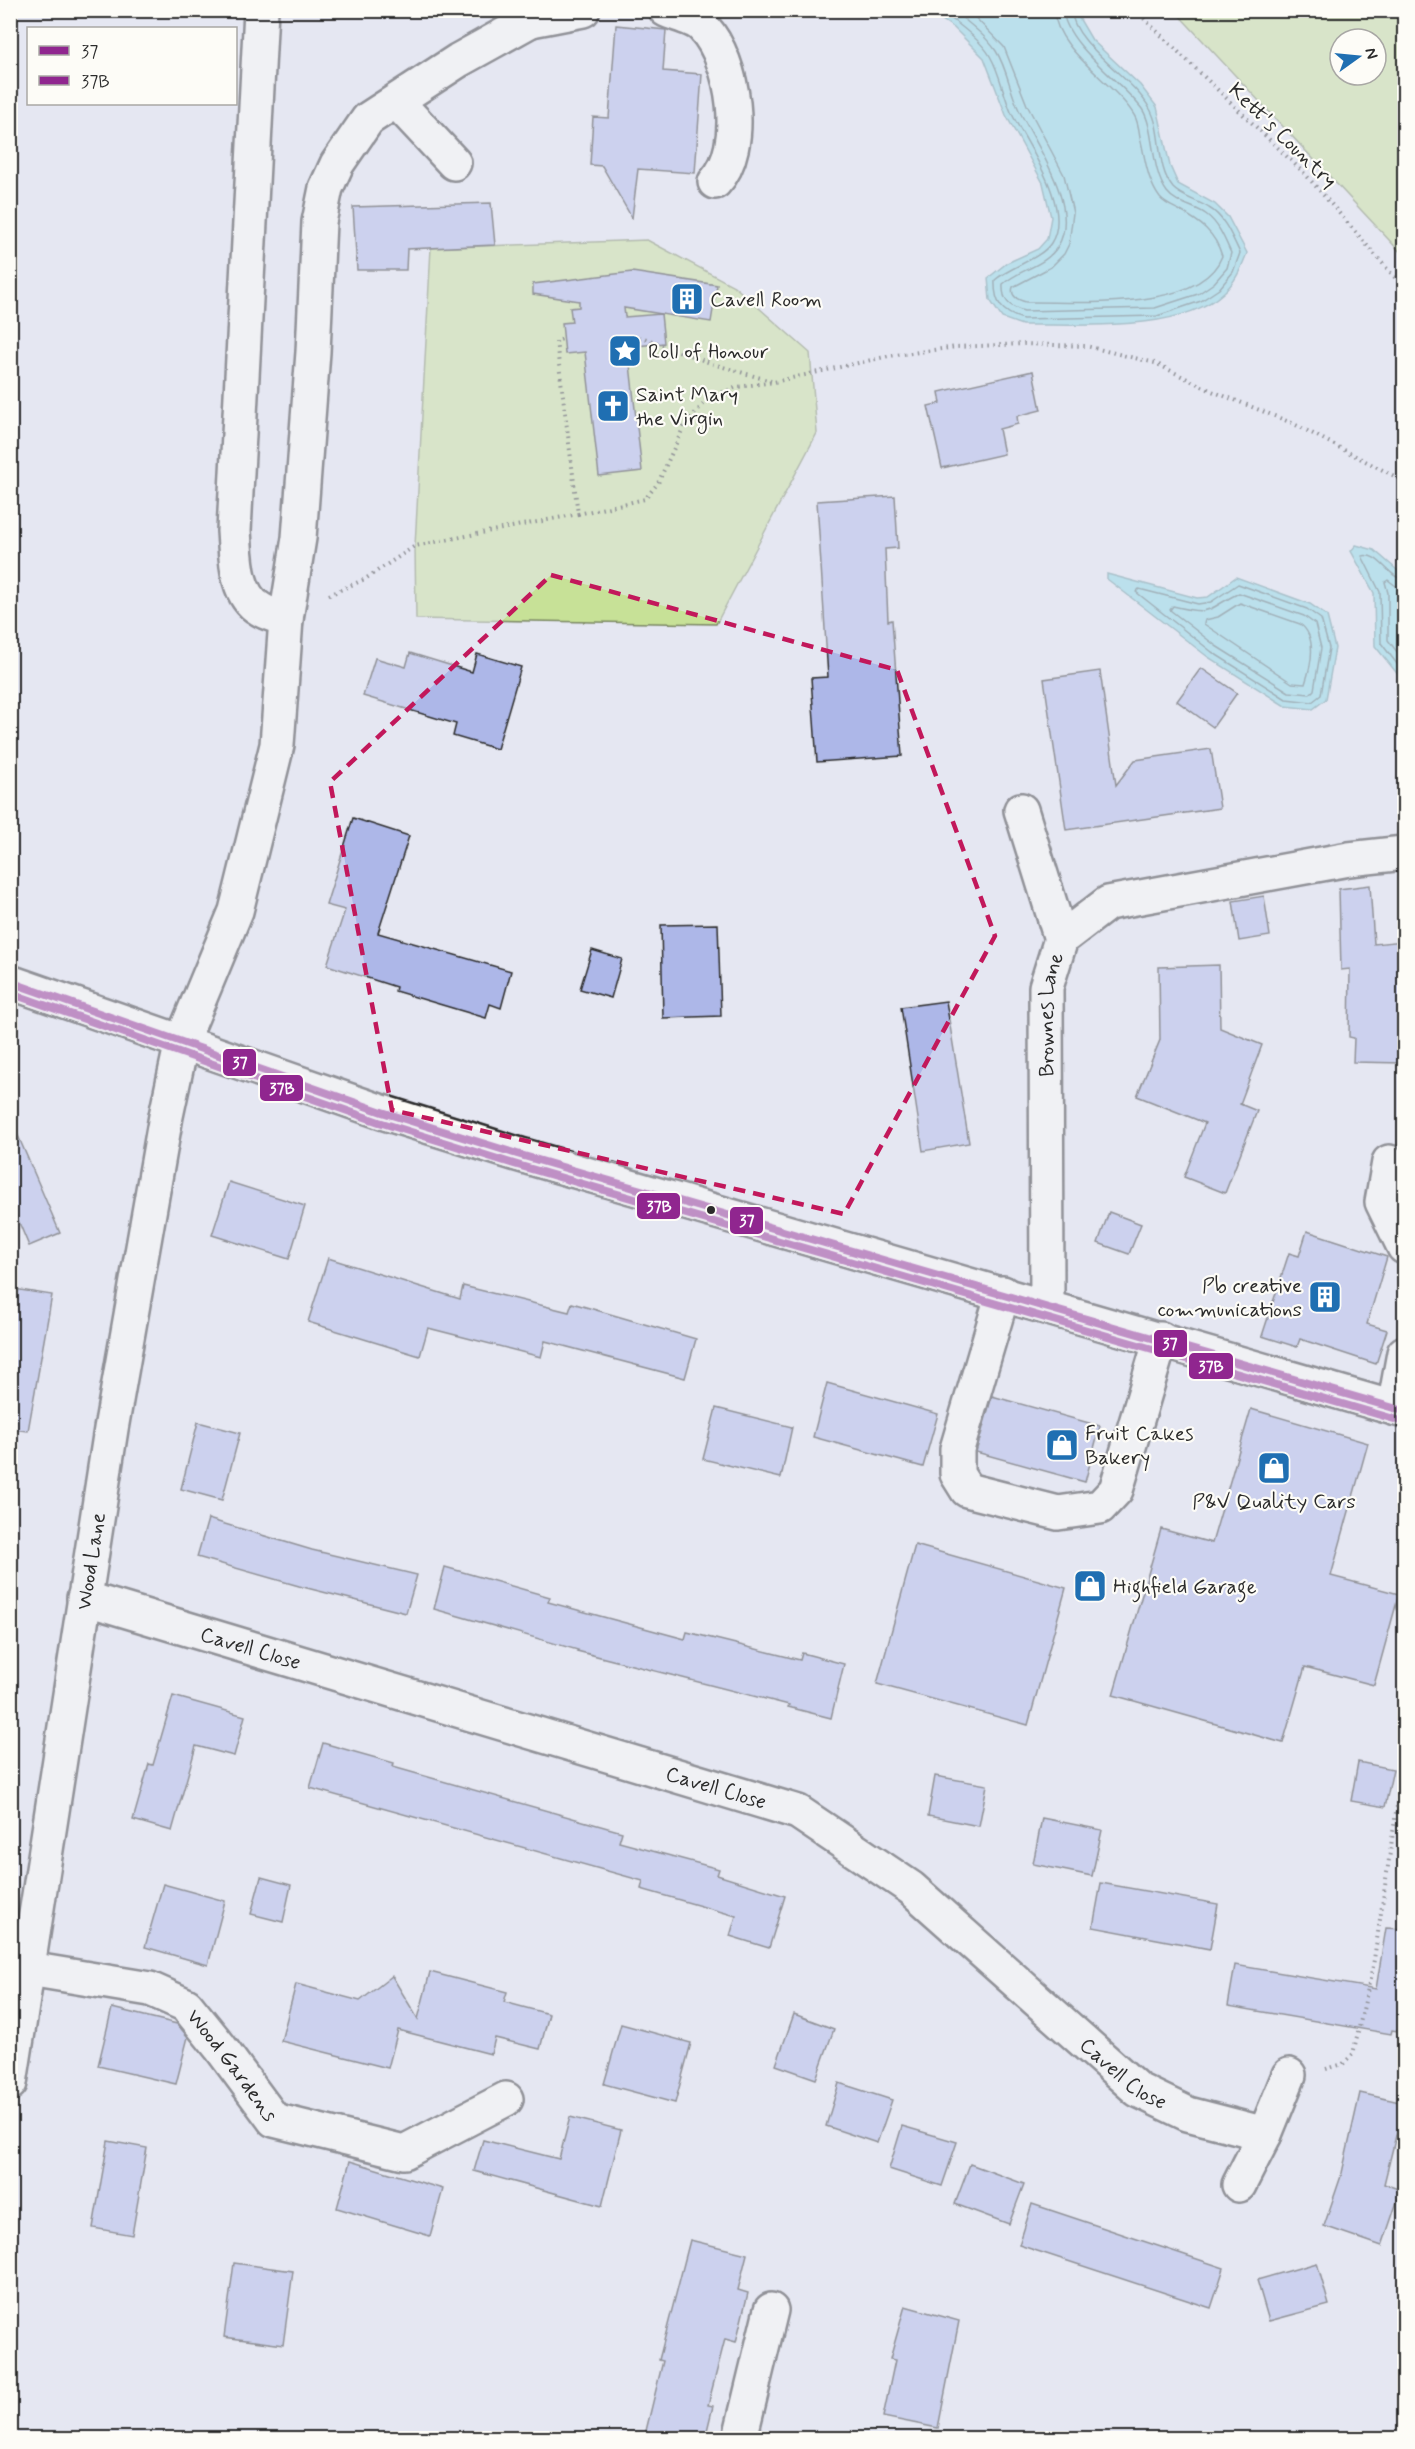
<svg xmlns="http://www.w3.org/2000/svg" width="1415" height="2449" viewBox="0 0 1415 2449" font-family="Mynerve,sans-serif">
	<rect width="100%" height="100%" fill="#e5e7f2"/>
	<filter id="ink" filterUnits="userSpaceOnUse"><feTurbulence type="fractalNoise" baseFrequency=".0167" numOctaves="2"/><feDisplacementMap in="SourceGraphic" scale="12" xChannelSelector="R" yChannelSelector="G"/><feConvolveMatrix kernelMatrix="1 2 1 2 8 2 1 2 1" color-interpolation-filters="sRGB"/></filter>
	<g filter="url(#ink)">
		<!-- green -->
		<g fill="#c7e197" stroke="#798661" stroke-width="1.5" fill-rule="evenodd">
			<path d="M1175,11H1404V256L1376,226ZM1340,39H1376V75H1340Z"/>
			<polygon points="647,240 734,286 810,353 817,433 716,624 416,619 415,546 431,248"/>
		</g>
		<!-- water -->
		<g fill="#88d8e5" stroke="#63939b" stroke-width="1.5">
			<path d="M929,11H1075L1092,40L1140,85L1157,107L1170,166L1178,184L1215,204L1228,217L1247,253C1241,268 1236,282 1223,293C1180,333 1078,324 1022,325L1002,318L990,300L988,278L1007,263L1038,249L1047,239L1051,217L1043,183L1006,115L984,58L954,28Z"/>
			<polygon points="1356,545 1374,550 1404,576 1404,710 1400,677 1375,646 1374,593 1351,551"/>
			<polygon points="1107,574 1197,598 1208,597 1236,577 1310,604 1327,616 1335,648 1326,699 1313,709 1285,706 1208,657 1107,579"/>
		</g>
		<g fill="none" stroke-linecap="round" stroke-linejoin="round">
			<!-- shore -->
			<g stroke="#507075" stroke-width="1.5">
				<path d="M939,10C955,21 981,40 990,56C1000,73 1003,94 1011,112C1026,144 1074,207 1051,243C1041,259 1011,266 995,280C994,303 1002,313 1023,319L1157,316L1201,301L1219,289L1233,272L1240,253C1232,237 1225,217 1209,208C1199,201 1181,197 1173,188C1155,166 1163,132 1150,109C1133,77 1074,46 1071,10"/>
				<path d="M952,10C967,21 986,36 996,51C1007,68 1010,92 1019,110C1036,145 1081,207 1058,246C1046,266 1020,269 1003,284C1002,300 1009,307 1024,311L1155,308L1198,294L1214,283L1227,268L1231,253C1225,240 1219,224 1207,215C1196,206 1176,204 1167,192C1150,169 1155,128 1142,109C1122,82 1065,44 1063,10"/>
				<path d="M968,10L1004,47L1027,105L1064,175L1073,213L1069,244L1064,254L1051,267L1013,287C1010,296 1018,300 1026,302C1077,301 1200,313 1222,256C1215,232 1200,222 1179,210C1173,207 1165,204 1160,198C1147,181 1145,157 1140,137C1139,130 1138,121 1134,115C1114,82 1056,51 1054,10"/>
				<path d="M1404,580C1389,578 1378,551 1362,556L1380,592L1381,643L1404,673"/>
				<polygon points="1238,584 1307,609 1321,619 1329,648 1321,695 1312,702 1286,699 1212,652 1136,592 1139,589 1198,604 1211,602"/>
				<polyline points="1404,588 1396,586 1388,580 1385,582 1388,593 1388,640 1404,661"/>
				<path d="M1239,593L1304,616L1315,624L1321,648L1314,690L1310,694L1289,692L1216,646L1170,610L1173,606C1214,616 1205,610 1239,593Z"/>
				<path d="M1240,603L1300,624C1318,637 1311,666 1305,684L1292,683L1204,624L1205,620L1218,617Z"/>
			</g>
		</g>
		<!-- building -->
		<g fill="#adb7e8" stroke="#2b2b2b" stroke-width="1.5">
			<polygon points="616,25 666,30 663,71 702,74 695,173 638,169 632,218 602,166 590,165 593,117 609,118"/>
			<polygon points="491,203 495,245 407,249 406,270 357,270 353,207"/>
			<polygon points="632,272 717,285 711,322 624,308 625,317 661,314 664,343 628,347 642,471 599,476 585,352 565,354 562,323 572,322 570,308 579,307 579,301 533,294 533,284"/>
			<polygon points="1033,371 1041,410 1017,416 1018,424 999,429 1004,454 942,468 928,406 941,403 939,392"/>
			<polygon points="895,496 898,548 885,549 888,621 892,620 902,756 817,762 811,678 828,677 817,501"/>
			<polygon points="410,653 472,672 477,654 521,667 497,749 453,736 456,724 363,696 375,658 406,667"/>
			<polygon points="1201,668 1237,693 1213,727 1177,701"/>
			<polygon points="1100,671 1116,785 1135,760 1211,749 1220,808 1066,830 1044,679"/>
			<polygon points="353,818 409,836 378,933 511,971 501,1008 490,1004 486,1018 395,991 396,987 327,965 345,910 326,905"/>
			<polygon points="1370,885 1374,944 1404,941 1404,1063 1353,1062 1354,1038 1349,1037 1350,969 1341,970 1339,889"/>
			<polygon points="1264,896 1270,936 1239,941 1233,901"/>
			<polygon points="718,924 721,1016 663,1018 661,925"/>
			<polygon points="592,950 622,959 611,998 580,989"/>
			<polygon points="1219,965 1220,1028 1262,1045 1240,1104 1257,1111 1225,1193 1184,1177 1205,1123 1137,1096 1160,1040 1159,967"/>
			<polygon points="946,1001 969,1143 923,1151 901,1007"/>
			<polygon points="10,1117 60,1233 29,1246 10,1201"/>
			<polygon points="229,1182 305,1206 289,1259 212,1235"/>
			<polygon points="1109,1212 1141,1224 1129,1254 1098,1243"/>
			<polygon points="1307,1231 1387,1257 1367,1324 1387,1330 1376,1364 1300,1339 1297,1347 1262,1336 1289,1253 1299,1256"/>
			<polygon points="328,1258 460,1299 463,1286 569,1312 572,1303 696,1339 685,1378 545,1341 541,1357 428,1328 420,1356 308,1322"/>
			<polygon points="14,1289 52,1295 28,1431 10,1429 10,1308"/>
			<polygon points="827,1383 938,1414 923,1467 813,1437"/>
			<polygon points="992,1396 1100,1426 1085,1482 976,1452"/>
			<polygon points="716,1408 792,1427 781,1478 703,1459"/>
			<polygon points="1251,1409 1368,1443 1331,1576 1399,1594 1374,1685 1305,1667 1283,1743 1113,1695 1161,1529 1212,1543"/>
			<polygon points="198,1422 240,1433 222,1500 181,1489"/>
			<polygon points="208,1519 312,1550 417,1575 406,1613 299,1586 197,1557"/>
			<polygon points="915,1545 1066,1588 1028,1725 877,1684"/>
			<polygon points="445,1567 550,1597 548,1602 685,1639 687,1632 800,1660 802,1653 844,1664 831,1718 788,1707 789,1705 577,1651 578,1650 434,1609"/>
			<polygon points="173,1696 245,1716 234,1756 196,1746 172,1831 133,1820 149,1764 153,1765"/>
			<polygon points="323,1743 394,1763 393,1767 622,1832 619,1842 719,1869 717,1875 785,1896 769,1948 730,1936 736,1916 641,1889 643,1881 310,1788"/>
			<polygon points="1358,1762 1393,1769 1385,1807 1351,1801"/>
			<polygon points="935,1776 987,1785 979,1826 928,1816"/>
			<polygon points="1042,1818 1102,1830 1092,1876 1033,1864"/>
			<polygon points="261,1877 291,1885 283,1922 251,1914"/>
			<polygon points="1101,1883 1218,1904 1210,1949 1093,1927"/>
			<polygon points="163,1884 225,1901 208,1965 145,1947"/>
			<polygon points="1386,1928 1404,1929 1404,2032 1392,2030 1391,2034 1228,2006 1235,1965 1376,1989"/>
			<polygon points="430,1972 507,1992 504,2002 549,2014 540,2049 495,2038 491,2054 398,2030 388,2068 281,2041 296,1984 360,2001 392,1976 418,2019"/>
			<polygon points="112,2008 177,2024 188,2037 176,2084 98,2066"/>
			<polygon points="794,2014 834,2029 816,2079 776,2065"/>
			<polygon points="621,2024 691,2043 675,2103 604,2084"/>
			<polygon points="839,2083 892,2100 877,2143 826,2126"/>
			<polygon points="1360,2093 1404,2103 1384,2184 1401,2190 1382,2246 1324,2226 1342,2173"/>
			<polygon points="570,2117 621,2130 602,2206 474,2171 483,2140 559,2159"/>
			<polygon points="902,2126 957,2142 942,2186 889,2169"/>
			<polygon points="108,2141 147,2148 132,2235 93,2228"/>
			<polygon points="350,2161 443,2189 430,2236 337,2208"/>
			<polygon points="970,2164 1024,2184 1009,2224 955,2204"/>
			<polygon points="1032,2204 1224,2268 1211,2308 1019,2245"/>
			<polygon points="690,2240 747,2254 738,2290 748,2293 736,2342 725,2339 708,2405 713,2406 705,2439 644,2439 663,2361 659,2360"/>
			<polygon points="234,2263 293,2271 283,2345 224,2337"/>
			<polygon points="1317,2263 1329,2305 1269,2321 1257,2280"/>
			<polygon points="905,2306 959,2321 938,2428 883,2417 895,2360 890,2359"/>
		</g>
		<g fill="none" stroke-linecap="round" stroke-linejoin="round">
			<defs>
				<g id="minor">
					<path d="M261,10L234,531C236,556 235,595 260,609C267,614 278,616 286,619"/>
					<path d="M666,10C677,15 697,19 704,28C734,61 748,147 715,182"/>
					<polyline points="531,20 583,10"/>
					<polyline points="397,102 454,163"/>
					<polyline points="1021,810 1061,939"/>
					<polyline points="1389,1162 1382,1202 1404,1247"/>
					<polyline points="1003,1293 957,1449 957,1474 967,1490 1058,1513 1100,1507 1116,1490 1161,1339"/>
					<path id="s1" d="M1047,1306L1046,987L1061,939L1108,903L1349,859L1404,853"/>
					<polyline points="1394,1408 1404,1353"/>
					<path id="s2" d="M84,1598L798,1812L911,1888L1138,2090L1188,2114L1265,2134L1289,2075"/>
					<path id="s3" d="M29,1969L150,1989L186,2005L220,2047L274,2120L404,2152L506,2099"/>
					<path id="s4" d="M10,2083L111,1429L166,1116L182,1041L236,911L277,745L286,619L299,538L313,352L319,222L326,188L337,164L368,119L459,60L531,20L543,10"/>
					<polyline points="1239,2185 1265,2134"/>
					<polyline points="740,2438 771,2310"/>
				</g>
				<polyline id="major" points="10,982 382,1112 517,1154 1404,1411"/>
			</defs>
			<!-- minor casing -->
			<use href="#minor" stroke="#2b2b2b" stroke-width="38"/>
			<!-- major casing -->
			<use href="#major" stroke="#2b2b2b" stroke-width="38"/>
			<!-- path -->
			<g stroke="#2b2b2b" stroke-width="4" stroke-dasharray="1.5 4.5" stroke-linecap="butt">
				<polyline points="1135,10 1306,175 1404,288"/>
				<polyline points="627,337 644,338 713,364 771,381"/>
				<polyline points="578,514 645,499 658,483 685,424 710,397 737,387 774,382 889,356 956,347 1024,344 1086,346 1155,363 1212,391 1292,423 1404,481"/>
				<polyline points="329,595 365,579 415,546 578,514 556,341 563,339"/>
				<polyline points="1326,2069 1343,2064 1353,2054 1373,1966 1404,1759"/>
			</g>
			<!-- minor -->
			<use href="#minor" stroke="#fdfcf7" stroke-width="33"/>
			<!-- major -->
			<use href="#major" stroke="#fdfcf7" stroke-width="33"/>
			<defs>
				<polyline id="bus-1" points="10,982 382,1112 517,1154 1404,1411"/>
				<polyline id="bus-2" points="10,993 379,1122 514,1164 1401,1421"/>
			</defs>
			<!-- bus-1 casing -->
			<use href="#bus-1" stroke="#fdfcf7" stroke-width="12"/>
			<!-- bus-2 casing -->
			<use href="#bus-2" stroke="#fdfcf7" stroke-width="12"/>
			<!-- bus-1 -->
			<use href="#bus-1" stroke="#90268f" stroke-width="8"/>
			<!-- bus-2 -->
			<use href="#bus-2" stroke="#90268f" stroke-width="8"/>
		</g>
	</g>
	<!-- marked area -->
	<path d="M0 0H1415V2449H0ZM551,575L897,670L995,936L844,1214L392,1110L330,782Z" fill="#e5e7f2" fill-opacity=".55" fill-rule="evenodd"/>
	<path fill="none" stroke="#c2185b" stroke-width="4.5" stroke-dasharray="12 8" stroke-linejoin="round" d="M551,575L897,670L995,936L844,1214L392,1110L330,782Z"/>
	<!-- icons -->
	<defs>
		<symbol id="building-square" viewBox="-11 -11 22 22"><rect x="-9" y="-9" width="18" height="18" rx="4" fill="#1f6fb2" stroke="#fdfcf7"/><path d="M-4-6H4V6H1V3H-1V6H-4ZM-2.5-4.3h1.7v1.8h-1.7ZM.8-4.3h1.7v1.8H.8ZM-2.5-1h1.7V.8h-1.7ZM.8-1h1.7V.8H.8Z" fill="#fff"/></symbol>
		<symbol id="sight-square" viewBox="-11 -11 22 22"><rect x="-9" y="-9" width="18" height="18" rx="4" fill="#1f6fb2" stroke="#fdfcf7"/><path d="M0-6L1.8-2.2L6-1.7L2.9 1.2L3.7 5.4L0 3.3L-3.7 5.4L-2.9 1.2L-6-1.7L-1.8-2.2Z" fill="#fff"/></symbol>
		<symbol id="church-square" viewBox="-11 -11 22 22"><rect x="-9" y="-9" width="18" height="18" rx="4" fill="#1f6fb2" stroke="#fdfcf7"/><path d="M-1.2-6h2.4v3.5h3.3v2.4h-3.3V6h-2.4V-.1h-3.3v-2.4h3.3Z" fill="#fff"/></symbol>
		<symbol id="shop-square" viewBox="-11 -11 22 22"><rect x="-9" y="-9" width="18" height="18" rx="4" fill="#1f6fb2" stroke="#fdfcf7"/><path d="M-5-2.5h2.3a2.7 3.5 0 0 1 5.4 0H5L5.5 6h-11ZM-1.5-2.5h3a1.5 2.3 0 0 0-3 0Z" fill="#fff"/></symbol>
	</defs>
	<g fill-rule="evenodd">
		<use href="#building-square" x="668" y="280" width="38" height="38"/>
		<use href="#sight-square" x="606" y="332" width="38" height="38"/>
		<use href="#church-square" x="594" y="387" width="38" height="38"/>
		<use href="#building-square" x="1306" y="1278" width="38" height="38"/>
		<use href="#shop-square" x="1043" y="1426" width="38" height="38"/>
		<use href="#shop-square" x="1255" y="1449" width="38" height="38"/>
		<use href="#shop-square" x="1071" y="1567" width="38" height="38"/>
	</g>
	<!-- markers -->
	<circle fill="#2b2b2b" stroke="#fdfcf7" stroke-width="2" cx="711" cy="1210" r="5"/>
	<g text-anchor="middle" stroke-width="4.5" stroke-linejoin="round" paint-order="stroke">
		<!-- street labels -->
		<g font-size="21" fill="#2b2b2b" stroke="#fdfcf7">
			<text transform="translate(1283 135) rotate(44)" y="7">Kett's Country</text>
			<text dy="7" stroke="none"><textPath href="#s1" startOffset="292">Brownes Lane</textPath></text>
			<text dy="7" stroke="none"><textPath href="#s4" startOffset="528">Wood Lane</textPath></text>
			<text dy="7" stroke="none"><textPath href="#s2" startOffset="174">Cavell Close</textPath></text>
			<text dy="7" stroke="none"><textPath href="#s2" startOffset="660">Cavell Close</textPath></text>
			<text dy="7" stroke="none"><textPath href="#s3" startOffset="238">Wood Gardens</textPath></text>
			<text dy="7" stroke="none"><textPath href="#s2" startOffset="1164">Cavell Close</textPath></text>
		</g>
		<!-- poi labels -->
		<g font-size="21" fill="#2b2b2b" stroke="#fdfcf7" text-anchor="start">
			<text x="710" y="306">Cavell Room</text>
			<text x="648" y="358">Roll of Honour</text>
			<text x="636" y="401">Saint Mary<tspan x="636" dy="24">the Virgin</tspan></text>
			<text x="1302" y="1292" text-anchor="end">Pb creative<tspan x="1302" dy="24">communications</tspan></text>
			<text x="1085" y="1440">Fruit Cakes<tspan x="1085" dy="24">Bakery</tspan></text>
			<text x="1274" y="1508" text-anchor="middle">P&amp;V Quality Cars</text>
			<text x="1113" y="1593">Highfield Garage</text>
		</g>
	</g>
	<g stroke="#fdfcf7" stroke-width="2">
		<rect x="222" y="1048" width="35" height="29" rx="6" fill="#90268f"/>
		<rect x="259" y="1074" width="45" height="28" rx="6" fill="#90268f"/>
		<rect x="636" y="1192" width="45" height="28" rx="6" fill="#90268f"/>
		<rect x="729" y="1206" width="35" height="29" rx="6" fill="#90268f"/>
		<rect x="1153" y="1329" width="35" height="29" rx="6" fill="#90268f"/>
		<rect x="1188" y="1352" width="46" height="28" rx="6" fill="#90268f"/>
	</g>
	<g font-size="16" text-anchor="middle" font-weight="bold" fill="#fff">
		<text x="240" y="1068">37</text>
		<text x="282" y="1094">37B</text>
		<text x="659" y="1212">37B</text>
		<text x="747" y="1226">37</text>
		<text x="1170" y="1349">37</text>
		<text x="1211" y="1372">37B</text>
	</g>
	<!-- margin -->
	<rect width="1415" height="2449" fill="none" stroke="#fdfcf7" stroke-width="36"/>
	<rect x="18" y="18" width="1379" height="2413" fill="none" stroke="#2b2b2b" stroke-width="2" filter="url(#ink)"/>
	<!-- legend -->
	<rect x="27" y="27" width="210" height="78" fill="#fdfcf7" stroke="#a9a8a5" stroke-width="1.5"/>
	<rect x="39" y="46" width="30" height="9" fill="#90268f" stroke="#a9a8a5" stroke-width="1.5"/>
	<text x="81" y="57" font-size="18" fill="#2b2b2b">37</text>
	<rect x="39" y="76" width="30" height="9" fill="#90268f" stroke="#a9a8a5" stroke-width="1.5"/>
	<text x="81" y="87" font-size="18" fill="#2b2b2b">37B</text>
	<!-- north arrow -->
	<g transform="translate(1358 57) rotate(75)"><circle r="28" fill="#fdfcf7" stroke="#a9a8a5" stroke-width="1.5"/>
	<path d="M0-4.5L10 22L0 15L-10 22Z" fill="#1f6fb2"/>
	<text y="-9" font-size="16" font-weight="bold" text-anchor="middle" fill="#2b2b2b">N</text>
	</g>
</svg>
